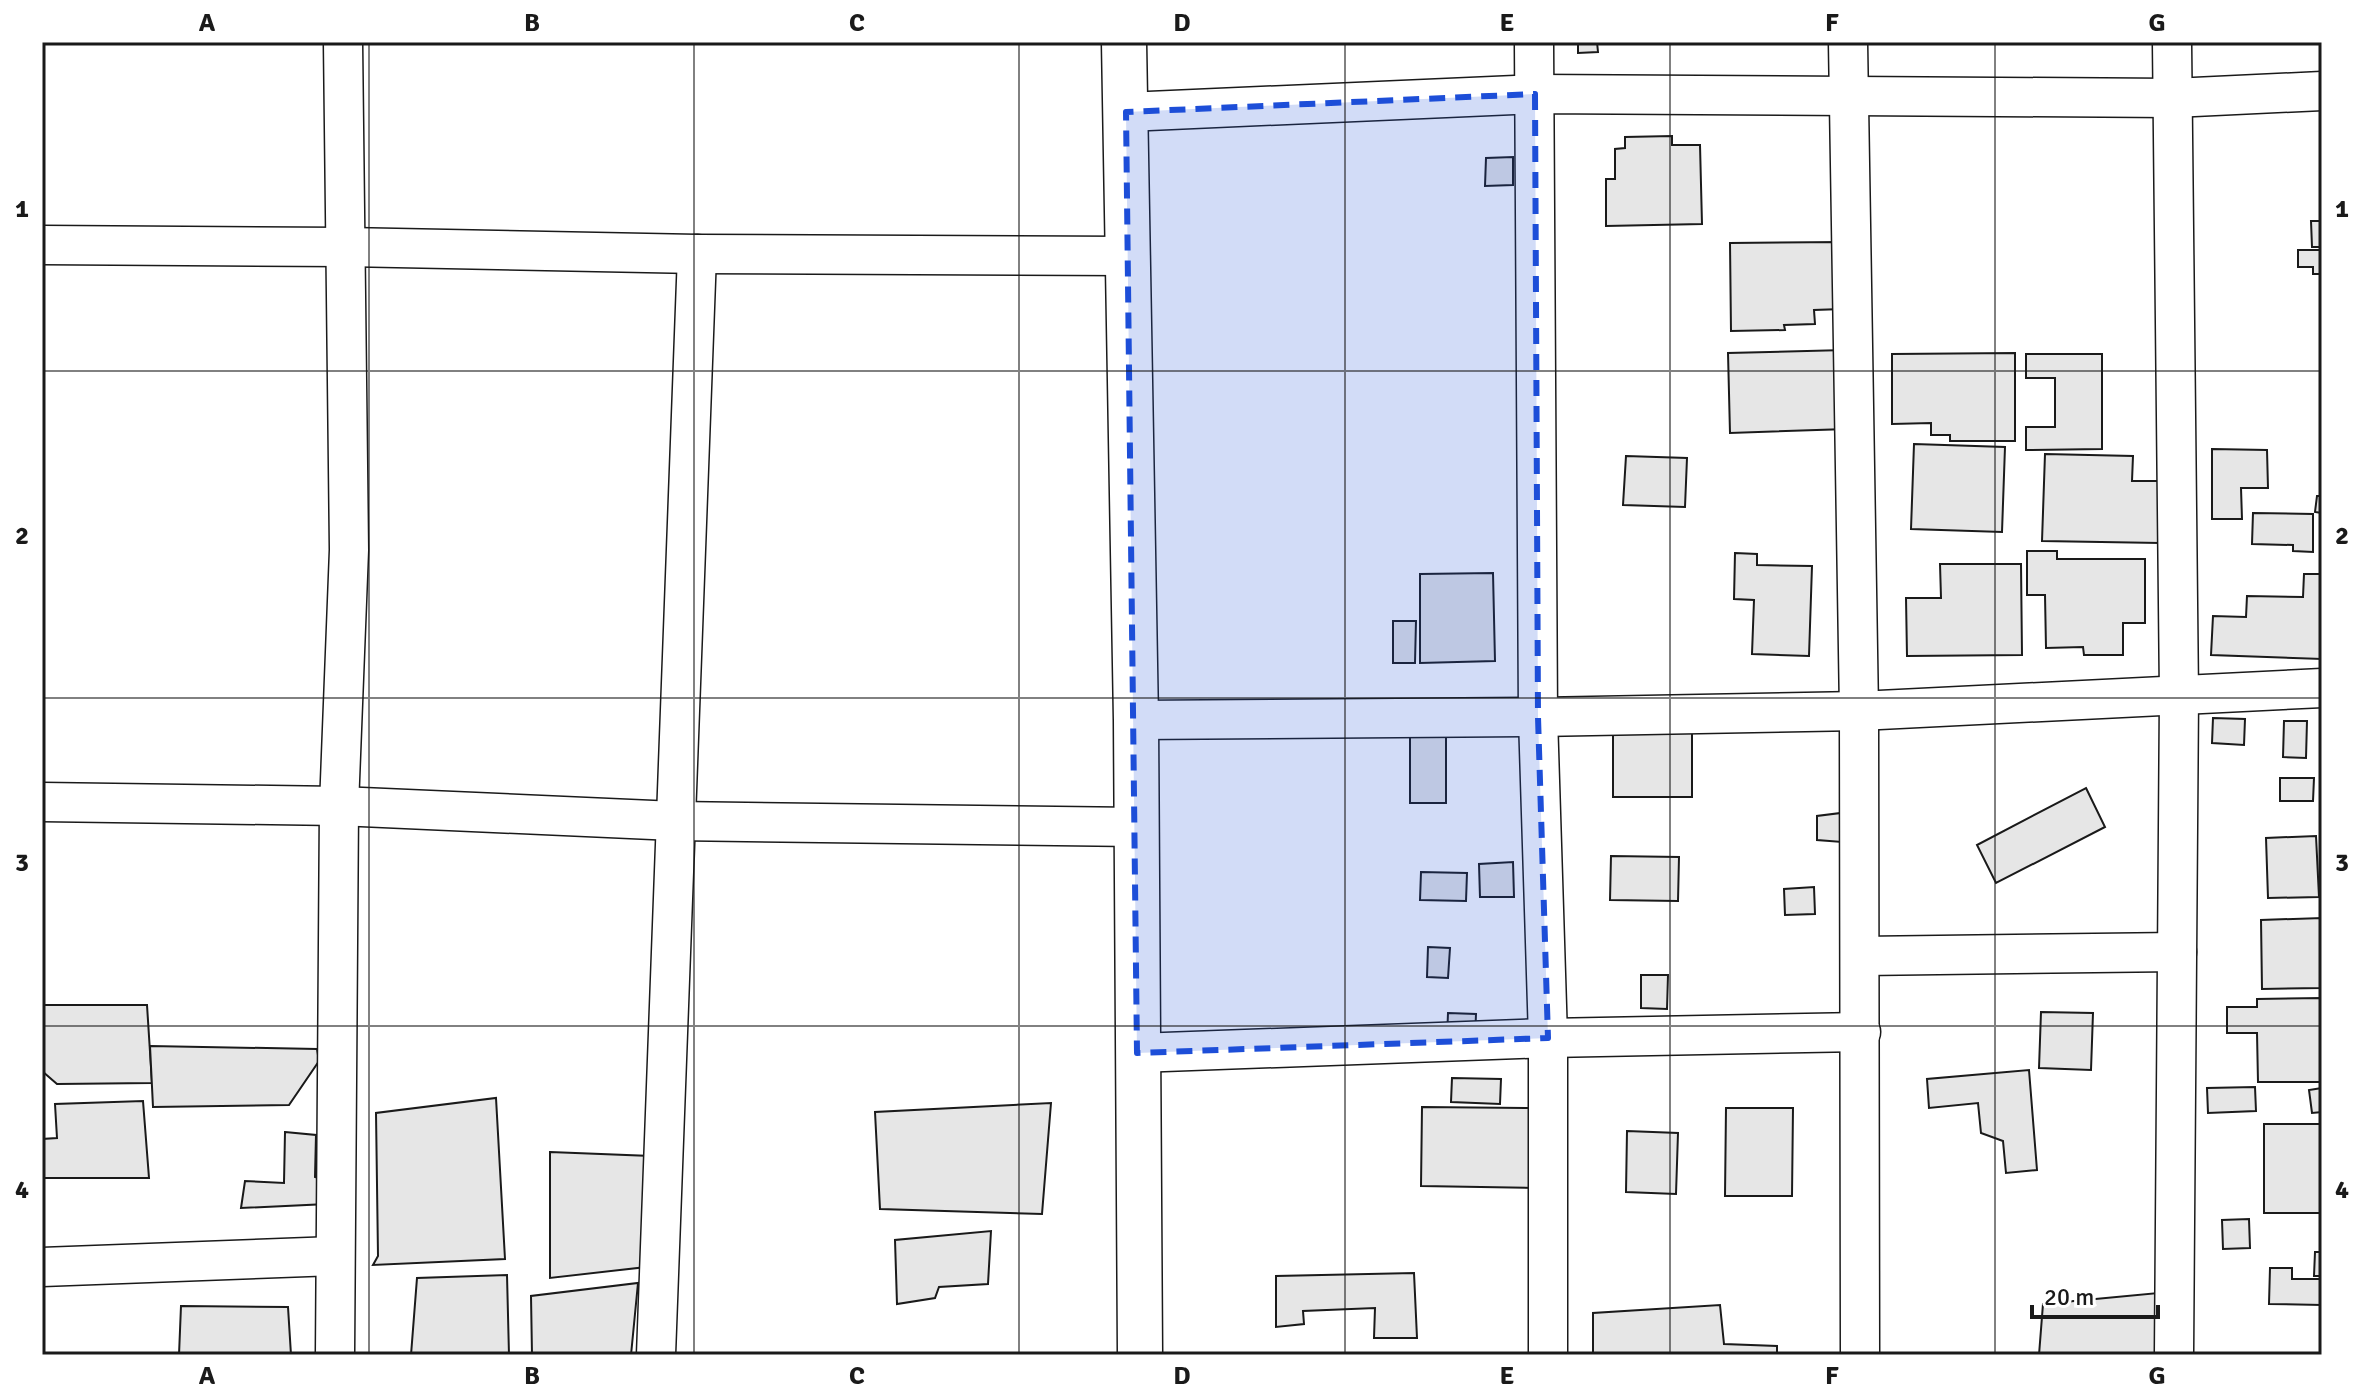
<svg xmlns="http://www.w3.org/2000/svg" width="2364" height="1397" viewBox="0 0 2364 1397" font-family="Signika,sans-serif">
	<rect width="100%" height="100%" fill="#fff"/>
	<!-- building -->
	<g fill="#e6e6e6" stroke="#1a1a1a" stroke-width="2">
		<polygon points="1578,42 1597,42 1598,52 1578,53"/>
		<polygon points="1672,136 1672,145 1700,145 1702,224 1606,226 1606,179 1615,179 1615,149 1625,148 1625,137"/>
		<polygon points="1513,157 1513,185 1485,186 1486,158"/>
		<polygon points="2311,221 2322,221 2322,247 2312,247"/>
		<polygon points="1842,242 1842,309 1814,310 1815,324 1784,325 1785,330 1731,331 1730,243"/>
		<polygon points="2298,250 2322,250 2322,274 2313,274 2313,267 2298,267"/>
		<polygon points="1845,350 1847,429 1730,433 1728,353"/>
		<polygon points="2015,353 2015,441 1950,441 1950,435 1931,435 1931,423 1892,424 1892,354"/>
		<polygon points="2026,354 2102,354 2102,449 2026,450 2026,427 2055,427 2055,378 2026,378"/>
		<polygon points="1914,444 2005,447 2002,532 1911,529"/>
		<polygon points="2212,449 2267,450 2268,488 2241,488 2242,519 2212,519"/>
		<polygon points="2045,454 2133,456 2132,481 2161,481 2160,543 2042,541"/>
		<polygon points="1626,456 1687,458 1685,507 1623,505"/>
		<polygon points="2317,496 2322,496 2322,513 2315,512"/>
		<polygon points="2253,513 2313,514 2313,552 2293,551 2293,545 2252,544"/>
		<polygon points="2027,551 2057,551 2057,559 2145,559 2145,623 2123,623 2123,655 2084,655 2083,647 2046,648 2045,595 2027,595"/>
		<polygon points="1735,553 1757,554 1757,565 1812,566 1809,656 1752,654 1754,600 1734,599"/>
		<polygon points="1940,564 2021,564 2022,655 1907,656 1906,598 1941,598"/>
		<polygon points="1493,573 1495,661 1420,663 1420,574"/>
		<polygon points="2304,574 2322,574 2322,659 2211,655 2213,616 2246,617 2247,596 2303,597"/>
		<polygon points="1393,621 1416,621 1415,663 1393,663"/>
		<polygon points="2213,718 2245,719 2244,745 2212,743"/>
		<rect x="1410" y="720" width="36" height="83"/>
		<polygon points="2284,721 2307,721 2306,758 2283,757"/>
		<rect x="1613" y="722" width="79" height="75"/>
		<polygon points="2280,778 2314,778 2313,801 2280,801"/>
		<polygon points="2086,788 2105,827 1996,883 1977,845"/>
		<polygon points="1841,813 1842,842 1817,840 1817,816"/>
		<polygon points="2316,836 2319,897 2268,898 2266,838"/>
		<polygon points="1611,856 1679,857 1678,901 1610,900"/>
		<polygon points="1513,862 1514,897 1480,897 1479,864"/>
		<polygon points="1421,872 1467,873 1466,901 1420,900"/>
		<polygon points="1814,887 1815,914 1785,915 1784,889"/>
		<polygon points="2322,918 2322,988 2262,989 2261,920"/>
		<polygon points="1428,947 1450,948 1448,978 1427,977"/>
		<polygon points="1641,975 1668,975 1667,1009 1641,1008"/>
		<polygon points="2322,998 2322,1082 2258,1082 2257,1033 2227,1033 2227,1007 2257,1007 2257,999"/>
		<polygon points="42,1005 147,1005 152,1083 57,1084 42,1071"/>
		<polygon points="2041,1012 2093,1013 2091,1070 2039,1068"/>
		<polygon points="1448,1013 1476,1014 1475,1040 1447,1039"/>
		<polygon points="150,1046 317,1049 319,1061 289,1105 153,1107"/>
		<polygon points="2029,1070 2037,1170 2006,1173 2003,1141 1981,1133 1978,1103 1929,1108 1927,1079"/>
		<polygon points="1452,1078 1501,1079 1500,1104 1451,1102"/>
		<polygon points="2255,1087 2256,1111 2208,1113 2207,1088"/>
		<polygon points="2322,1088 2322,1112 2312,1113 2309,1090"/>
		<polygon points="496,1098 505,1259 373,1265 378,1256 376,1113"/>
		<polygon points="143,1101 149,1178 42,1178 42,1139 57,1138 55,1104"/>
		<polygon points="1051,1103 1042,1214 880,1209 875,1112"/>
		<polygon points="1422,1107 1537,1108 1535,1188 1421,1186"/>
		<polygon points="1726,1108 1793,1108 1792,1196 1725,1196"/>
		<rect x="2264" y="1124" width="58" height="89"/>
		<polygon points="1627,1131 1678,1133 1676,1194 1626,1192"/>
		<polygon points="285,1132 316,1135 315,1177 326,1180 327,1204 241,1208 245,1181 284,1183"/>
		<polygon points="550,1152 651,1156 646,1267 550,1278"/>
		<polygon points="2249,1219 2250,1248 2223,1249 2222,1220"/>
		<polygon points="991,1231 988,1284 939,1287 935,1298 897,1304 895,1240"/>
		<polygon points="2315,1252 2322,1252 2322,1276 2314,1276"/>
		<polygon points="2270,1268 2292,1268 2292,1279 2322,1279 2322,1305 2269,1304"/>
		<polygon points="1414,1273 1417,1338 1374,1338 1375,1308 1303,1311 1304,1324 1276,1327 1276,1276"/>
		<polygon points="507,1275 509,1355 411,1355 417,1278"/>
		<polygon points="638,1283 631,1355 532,1355 531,1296"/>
		<polygon points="2158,1293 2158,1355 2039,1355 2043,1304"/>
		<polygon points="1720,1305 1724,1344 1777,1346 1777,1355 1593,1355 1593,1313"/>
		<polygon points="181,1306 288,1307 291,1355 179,1355"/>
	</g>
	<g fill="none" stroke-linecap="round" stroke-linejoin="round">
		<defs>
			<g id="minor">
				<polyline points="1534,42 1538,717 1548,1038 1548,1355"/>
				<polyline points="1848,42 1859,711 1860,1355"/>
				<polyline points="2172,42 2179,696 2174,1355"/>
				<polyline points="1126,112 1535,94 2173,98 2322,91"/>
				<polyline points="42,245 346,247 697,254 1128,256"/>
				<polyline points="1136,720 1538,717 1859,711 2322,688"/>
				<polyline points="42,802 339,806 675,821 1137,827"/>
				<polyline points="1862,956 2177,952"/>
				<polyline points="1137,1053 1548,1038 1861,1032"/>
				<polyline points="42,1267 335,1256"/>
				<polyline points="335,1355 339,806 349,550 343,42"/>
				<polyline points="656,1355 697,254"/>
			</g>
			<polyline id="tertiary" points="1124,42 1136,720 1140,1355"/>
		</defs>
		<!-- minor casing -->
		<use href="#minor" stroke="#1a1a1a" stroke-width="41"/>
		<!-- tertiary casing -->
		<use href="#tertiary" stroke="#1a1a1a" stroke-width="47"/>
		<!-- minor -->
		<use href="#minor" stroke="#fff" stroke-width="38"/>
		<!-- tertiary -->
		<use href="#tertiary" stroke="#fff" stroke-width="44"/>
	</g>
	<!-- marked area -->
	<path fill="#1d4ed8" fill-opacity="0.2" stroke="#1d4ed8" stroke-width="6" stroke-dasharray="16 10" stroke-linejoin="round" d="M1535,94L1538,717L1548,1038L1137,1053L1126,112Z"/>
	<!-- grid -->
	<path fill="none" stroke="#1a1a1a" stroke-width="2" stroke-opacity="0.55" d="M369,42V1355M694,42V1355M1019,42V1355M1345,42V1355M1670,42V1355M1995,42V1355M42,371H2322M42,698H2322M42,1026H2322"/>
	<!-- border -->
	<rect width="2364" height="1397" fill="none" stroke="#ffffff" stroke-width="88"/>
	<!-- scale -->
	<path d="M2032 1305v12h126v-12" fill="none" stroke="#1a1a1a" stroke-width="4"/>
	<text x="2044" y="1305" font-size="24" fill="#1a1a1a" stroke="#ffffff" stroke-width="6" paint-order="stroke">20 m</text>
	<rect x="44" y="44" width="2276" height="1309" fill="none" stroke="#1a1a1a" stroke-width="3"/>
	<g font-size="26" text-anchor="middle" font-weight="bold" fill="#1a1a1a">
		<text x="207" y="31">A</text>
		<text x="532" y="31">B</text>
		<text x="857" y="31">C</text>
		<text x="1182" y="31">D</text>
		<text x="1507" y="31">E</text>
		<text x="1832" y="31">F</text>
		<text x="2157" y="31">G</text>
		<text x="22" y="217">1</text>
		<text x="2342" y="217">1</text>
		<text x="22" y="544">2</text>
		<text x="2342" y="544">2</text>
		<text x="22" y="871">3</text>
		<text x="2342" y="871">3</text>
		<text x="22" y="1198">4</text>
		<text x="2342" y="1198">4</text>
		<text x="207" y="1384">A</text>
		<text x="532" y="1384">B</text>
		<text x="857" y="1384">C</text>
		<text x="1182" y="1384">D</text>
		<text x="1507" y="1384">E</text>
		<text x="1832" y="1384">F</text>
		<text x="2157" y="1384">G</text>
	</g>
</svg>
